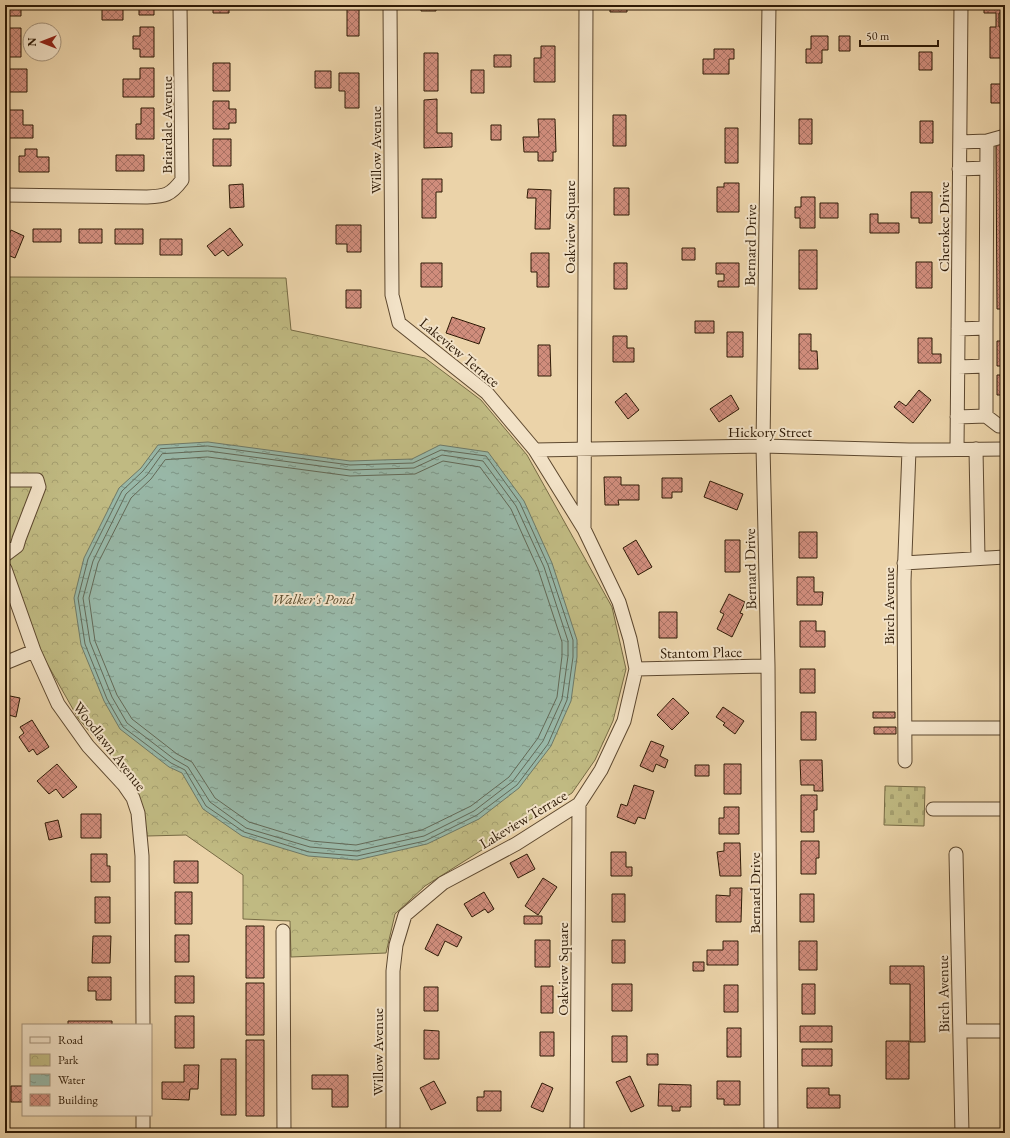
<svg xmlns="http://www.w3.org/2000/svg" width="1010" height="1138" font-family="'EB Garamond',serif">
<defs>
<pattern id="cemetery-stones" width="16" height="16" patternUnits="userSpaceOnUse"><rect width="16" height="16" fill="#c0ba82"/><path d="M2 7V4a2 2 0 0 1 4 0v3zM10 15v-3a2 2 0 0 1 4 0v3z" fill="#a59f6f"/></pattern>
<pattern id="park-crowns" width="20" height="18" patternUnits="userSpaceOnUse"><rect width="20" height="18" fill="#c0ba82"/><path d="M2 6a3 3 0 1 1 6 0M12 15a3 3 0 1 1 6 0" fill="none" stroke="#a59f6f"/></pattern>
<pattern id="water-ripples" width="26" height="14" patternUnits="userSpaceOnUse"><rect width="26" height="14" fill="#98b8a8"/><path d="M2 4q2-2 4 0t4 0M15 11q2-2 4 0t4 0" fill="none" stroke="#7c9587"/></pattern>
<pattern id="building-cross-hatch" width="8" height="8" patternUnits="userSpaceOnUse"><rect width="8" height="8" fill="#d08d7c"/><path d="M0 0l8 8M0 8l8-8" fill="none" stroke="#a97264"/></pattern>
</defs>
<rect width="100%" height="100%" fill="#ebd3a9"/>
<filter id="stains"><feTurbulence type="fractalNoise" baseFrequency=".005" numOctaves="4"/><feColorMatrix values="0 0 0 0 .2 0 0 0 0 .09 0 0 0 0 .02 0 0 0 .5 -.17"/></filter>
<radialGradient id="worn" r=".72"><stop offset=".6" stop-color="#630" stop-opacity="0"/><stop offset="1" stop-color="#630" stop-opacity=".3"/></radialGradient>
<path fill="url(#cemetery-stones)" stroke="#776a44" d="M885,786L925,787L924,826L884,825Z"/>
<path fill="url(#park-crowns)" stroke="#776a44" d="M5,277L286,278L291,330L425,358L481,400L527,455L612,607L626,669L613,721L595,760L572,793L425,886L395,914L386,953L291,957L290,921L243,919V875L186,835L147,836L143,808L134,784L78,718L36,644L5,554Z"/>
<path fill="url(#water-ripples)" stroke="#6e7967" d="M208,442L350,461L412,459L440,445L488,452L524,501L552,563L577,640V657L571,701L551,746L519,788L479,819L427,844L357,860L308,856L242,836L203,809L182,773L169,767L120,729L104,701L81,645L74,598L84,558L119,488L141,468L158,445Z"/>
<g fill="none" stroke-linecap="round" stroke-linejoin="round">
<path stroke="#636957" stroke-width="1" d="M208,446L350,465L413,463L441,450L486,456L520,503L548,565L573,640V657L567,700L548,744L517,785L477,815L425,841L357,856L309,852L244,832L206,806L185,770L171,763L123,727L107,699L85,644L78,598L88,559L122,491L143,471L160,449Z
M208,451L350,470L414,468L442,455L483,461L516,506L544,567L568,641V656L562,699L543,741L513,781L474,811L424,836L356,851L310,847L246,828L210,802L188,767L174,759L127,723L112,697L90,642L83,598L93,561L126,494L147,475L162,454Z
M208,457L350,476L415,474L443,461L480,467L511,509L538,569L562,642V656L557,697L538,738L509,777L471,806L422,830L356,845L311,841L249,822L215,798L192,762L177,754L132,719L117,695L95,641L89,598L98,563L131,498L151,479L165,460Z"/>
</g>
<path fill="url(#building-cross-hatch)" stroke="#2e1a06" d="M7,5H21V16H7Z
M102,5H123V20H102Z
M139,5H154V15H139Z
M213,5H229V13H213Z
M421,5H436V11H421Z
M610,5H627V12H610Z
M800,5H814V9H800Z
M984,5H1005V13H999V27H1005V58H990V27H996V13H984Z
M347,9H359V36H347Z
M140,27H154V57H140V49H133V36H140Z
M6,28H21V57H6Z
M811,36H828V50H822V63H806V49H811Z
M839,36H850V51H839Z
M541,46H555V82H534V58H541Z
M714,49H734V59H729V74H703V59H714Z
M919,52H932V70H919Z
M424,53H438V91H424Z
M494,55H511V67H494Z
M213,63H230V91H213Z
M140,68H154V97H123V79H140Z
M7,69H27V92H7Z
M471,70H484V93H471Z
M315,71H331V88H315Z
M339,73H359V108H345V91H339Z
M991,84H1003V103H991Z
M437,99V133H452V147L424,148V100Z
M213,101H229V109H236V123H229V129H213Z
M141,108H154V139H136V124H141Z
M8,110H23V125H33V138H8Z
M613,115H626V146H613Z
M538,119H555L556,152H553V161H538V152H524L523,137H539Z
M799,119H812V144H799Z
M920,121H933V143H920Z
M491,125H501V140H491Z
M725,128H738V163H725Z
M213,139H231V166H213Z
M996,144H1005V309H997Z
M25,149H37V157H49V172H19V156H25Z
M116,155H144V171H116Z
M422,179H442V192H436V218H422Z
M724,183H739V212H717V187H724Z
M243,184L244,207L230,208L229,185Z
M614,188H629V215H614Z
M528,189L551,190L550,229H535L536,198H527Z
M911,192H932V223H919V218H911Z
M801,197H815V228H800V218H795V207H801Z
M820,203H838V218H820Z
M870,214H878V223H899V233H870Z
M336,225H361V252H347V244H336Z
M230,228L243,245L228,256L223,250L215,256L207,246Z
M33,229H61V242H33Z
M79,229H102V243H79Z
M115,229H143V244H115Z
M11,230L24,236L15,258L5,254V245Z
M160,239H182V255H160Z
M682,248H695V260H682Z
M799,250H817V289H799Z
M531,253H549V287H537V272H531Z
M916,262H932V288H916Z
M421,263H442V287H421Z
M614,263H627V289H614Z
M716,263H739V287H718V281H724V274H716Z
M346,290H361V308H346Z
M452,317L485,328L479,344L446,333Z
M695,321H714V333H695Z
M727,332H743V357H727Z
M799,334H811V351H817L818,369H799Z
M613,336H627V348H634V362H613Z
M918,338H932V354H941V363H918Z
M997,341H1005V366H997Z
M538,345H550L551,376H538Z
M997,375H1005V395H997Z
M919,390L931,400L913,423L894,407L899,401L906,406Z
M626,393L639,410L628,419L615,402Z
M731,395L739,409L719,422L710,409Z
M604,477H621V485H639V500H618L619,505H605Z
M662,478H682V492H672V498H662Z
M710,481L743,494L737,510L704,497Z
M799,532H817V558H799Z
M636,540L652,567L638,575L623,548Z
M725,540H740V572H725Z
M797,577H814V592H823L822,605H797Z
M729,594L745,602L740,613L743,614L732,637L717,629L724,614L720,612Z
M659,612H677V638H659Z
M800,621H816V631H825V647H800Z
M800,669H815V693H800Z
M5,695L20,698L16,717L5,714Z
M673,698L689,713L672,730L657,715Z
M723,707L744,721L735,734L723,725L725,723L716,717Z
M801,712H816V740H801Z
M873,712H895V718H873Z
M32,720L49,747L37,755L33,749L29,752L19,737L24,733L20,727Z
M874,727H896V734H874Z
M651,741L664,746L660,756L668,760L665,768L656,764L653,772L640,766Z
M800,760H822L823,791H814V785H801Z
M57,764L77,787L63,798L56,789L49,794L37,781Z
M724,764H741V794H724Z
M695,765H709V776H695Z
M634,785L654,791L645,819L638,817L635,824L617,817L621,804L627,806Z
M801,795H817V810H814V832H801Z
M724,807H739V834H719V818H724Z
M81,814H101V838H81Z
M58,820L62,837L49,840L45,823Z
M801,841H819V858H816V874H801Z
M724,843H740L741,876H720L717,852L724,851Z
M611,852H626V867H632V876H611Z
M91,854H107V866H110V882H91Z
M527,854L535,869L518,878L510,863Z
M174,861H198V883H174Z
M543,878L557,887L538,915L525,906Z
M730,888H742L741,922H716V895L730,896Z
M175,892H192V924H175Z
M484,892L494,909L488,913L485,909L472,917L464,904Z
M612,894H625V922H612Z
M800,894H814V922H800Z
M95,897H110V923H95Z
M524,916H542V924H524Z
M437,924L462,937L457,947L445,941L438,956L425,949Z
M246,926H264V978H246Z
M175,935H189V962H175Z
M93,936H111L110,963H92Z
M535,940H550V967H535Z
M612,940H625V963H612Z
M723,941H738V965H707V950H723Z
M799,941H817V970H799Z
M693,962H704V971H693Z
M5,966H9V987H5Z
M890,966H924L925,1042H910V984H890Z
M175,976H194V1003H175Z
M88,977H111V1000H96V991H88Z
M246,983H264V1035H246Z
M612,984H632V1011H612Z
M802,984H815V1014H802Z
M724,985H738V1012H724Z
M541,986H553V1013H541Z
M424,987H438V1011H424Z
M175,1016H194V1048H175Z
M68,1021H112V1025H68Z
M800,1026H832V1042H800Z
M727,1028H741V1057H727Z
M424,1030L439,1031V1059H424Z
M540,1032H554V1056H540Z
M612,1036H627V1062H612Z
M246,1040H264V1116H246Z
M886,1041H909V1079H886Z
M802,1049H832V1066H802Z
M647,1054H658V1065H647Z
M221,1059H236V1115H221Z
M184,1065H199L198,1089H190L189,1100L162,1099V1082H184Z
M5,1070H6V1105H5Z
M312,1075H348V1107H332V1089H312Z
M630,1076L644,1106L631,1112L616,1082Z
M434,1081L446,1103L431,1110L420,1088Z
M717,1081H740V1105H724V1099H717Z
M542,1083L553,1088L543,1112L531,1107Z
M659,1084L691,1085V1107H680V1111H672V1106H658Z
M11,1086H23V1102H11Z
M807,1088H829V1095H840V1108H807Z
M484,1091H501V1111H477V1097H484Z"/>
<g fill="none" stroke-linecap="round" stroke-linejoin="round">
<defs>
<path id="minor" d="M390,5L392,295L399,323L487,393L535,450L584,529L619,602L630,639L636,669L624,721L601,770L579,804L516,844L443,883L405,915L396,945L393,971V1133
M769,5L763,446L768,666L771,1133
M987,141L1005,136
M960,142L987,141L986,328
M959,169L987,168
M5,195L146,197C165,196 170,196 182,180L180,5
M958,329L986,328V416
M958,367L986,366
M957,417L986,416L999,426H1005
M957,449L961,5
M976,449L978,558
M535,450L763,446L909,450L1005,449
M5,480H37L39,487L19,539L17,546L5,555
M584,529L586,5
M904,563L1005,557
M5,569L34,651L58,704L88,746L124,785L133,798L138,813L142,856L143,1025
M5,663L34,651
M636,669L768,666
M905,728H1005
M905,761L904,581L909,450
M933,809H1005
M956,854L962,1133
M283,931L284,1133
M960,1031H1005
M143,1115V1133
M577,1133L579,804"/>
</defs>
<use href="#minor" stroke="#5d482f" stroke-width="15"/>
<use href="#minor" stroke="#f2e2c7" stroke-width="13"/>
</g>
<g text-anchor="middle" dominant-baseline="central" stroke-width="4" stroke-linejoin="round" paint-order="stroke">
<g font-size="15" fill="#2e1a06" stroke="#f2e2c7">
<text transform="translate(166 125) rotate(-90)">Briardale Avenue</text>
<text transform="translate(375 150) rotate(-90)">Willow Avenue</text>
<text transform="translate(569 227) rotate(-90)">Oakview Square</text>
<text transform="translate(943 227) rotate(-90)">Cherokee Drive</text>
<text transform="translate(750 245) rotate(-89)">Bernard Drive</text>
<text transform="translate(460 352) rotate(40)">Lakeview Terrace</text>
<text x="770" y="431">Hickory Street</text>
<text transform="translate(750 569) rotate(-91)">Bernard Drive</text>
<text transform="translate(888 606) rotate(-90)">Birch Avenue</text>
<text transform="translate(701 652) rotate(-1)">Stantom Place</text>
<text transform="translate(110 746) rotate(52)">Woodlawn Avenue</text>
<text transform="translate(523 819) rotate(-31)">Lakeview Terrace</text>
<text transform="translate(754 893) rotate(-90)">Bernard Drive</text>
<text transform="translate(562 969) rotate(-90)">Oakview Square</text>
<text transform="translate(943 994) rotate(-91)">Birch Avenue</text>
<text transform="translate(377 1052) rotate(-90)">Willow Avenue</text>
</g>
<g font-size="15" font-style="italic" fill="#5a4a2b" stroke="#f2e2c7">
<text x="313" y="598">Walker's Pond</text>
</g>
</g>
<rect width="1010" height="1138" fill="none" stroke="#ebd3a9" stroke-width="20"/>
<rect x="6" y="6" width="998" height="1126" fill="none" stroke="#2e1a06" stroke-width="2"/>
<rect x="10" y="10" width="990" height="1118" fill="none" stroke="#2e1a06"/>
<rect x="22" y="1024" width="130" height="92" fill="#f2e2c7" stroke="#a4927a"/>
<rect x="30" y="1037" width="20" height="6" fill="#f2e2c7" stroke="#a4927a"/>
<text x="58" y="1044" font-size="12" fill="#2e1a06">Road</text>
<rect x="30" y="1054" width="20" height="12" fill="url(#park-crowns)" stroke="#a4927a"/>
<text x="58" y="1064" font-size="12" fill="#2e1a06">Park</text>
<rect x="30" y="1074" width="20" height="12" fill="url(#water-ripples)" stroke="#a4927a"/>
<text x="58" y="1084" font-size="12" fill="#2e1a06">Water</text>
<rect x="30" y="1094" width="20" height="12" fill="url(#building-cross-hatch)" stroke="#a4927a"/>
<text x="58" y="1104" font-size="12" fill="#2e1a06">Building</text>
<g transform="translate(42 42) rotate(270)"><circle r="19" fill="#f2e2c7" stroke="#a4927a"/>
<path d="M0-3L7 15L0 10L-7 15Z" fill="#8f2418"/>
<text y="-6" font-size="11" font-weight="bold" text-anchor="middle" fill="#2e1a06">N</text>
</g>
<path d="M860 40v6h78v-6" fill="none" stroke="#2e1a06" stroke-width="2"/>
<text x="866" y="40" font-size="12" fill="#2e1a06" stroke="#f2e2c7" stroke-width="3" paint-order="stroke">50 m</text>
<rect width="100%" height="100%" filter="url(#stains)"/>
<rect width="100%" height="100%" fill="url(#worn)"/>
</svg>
